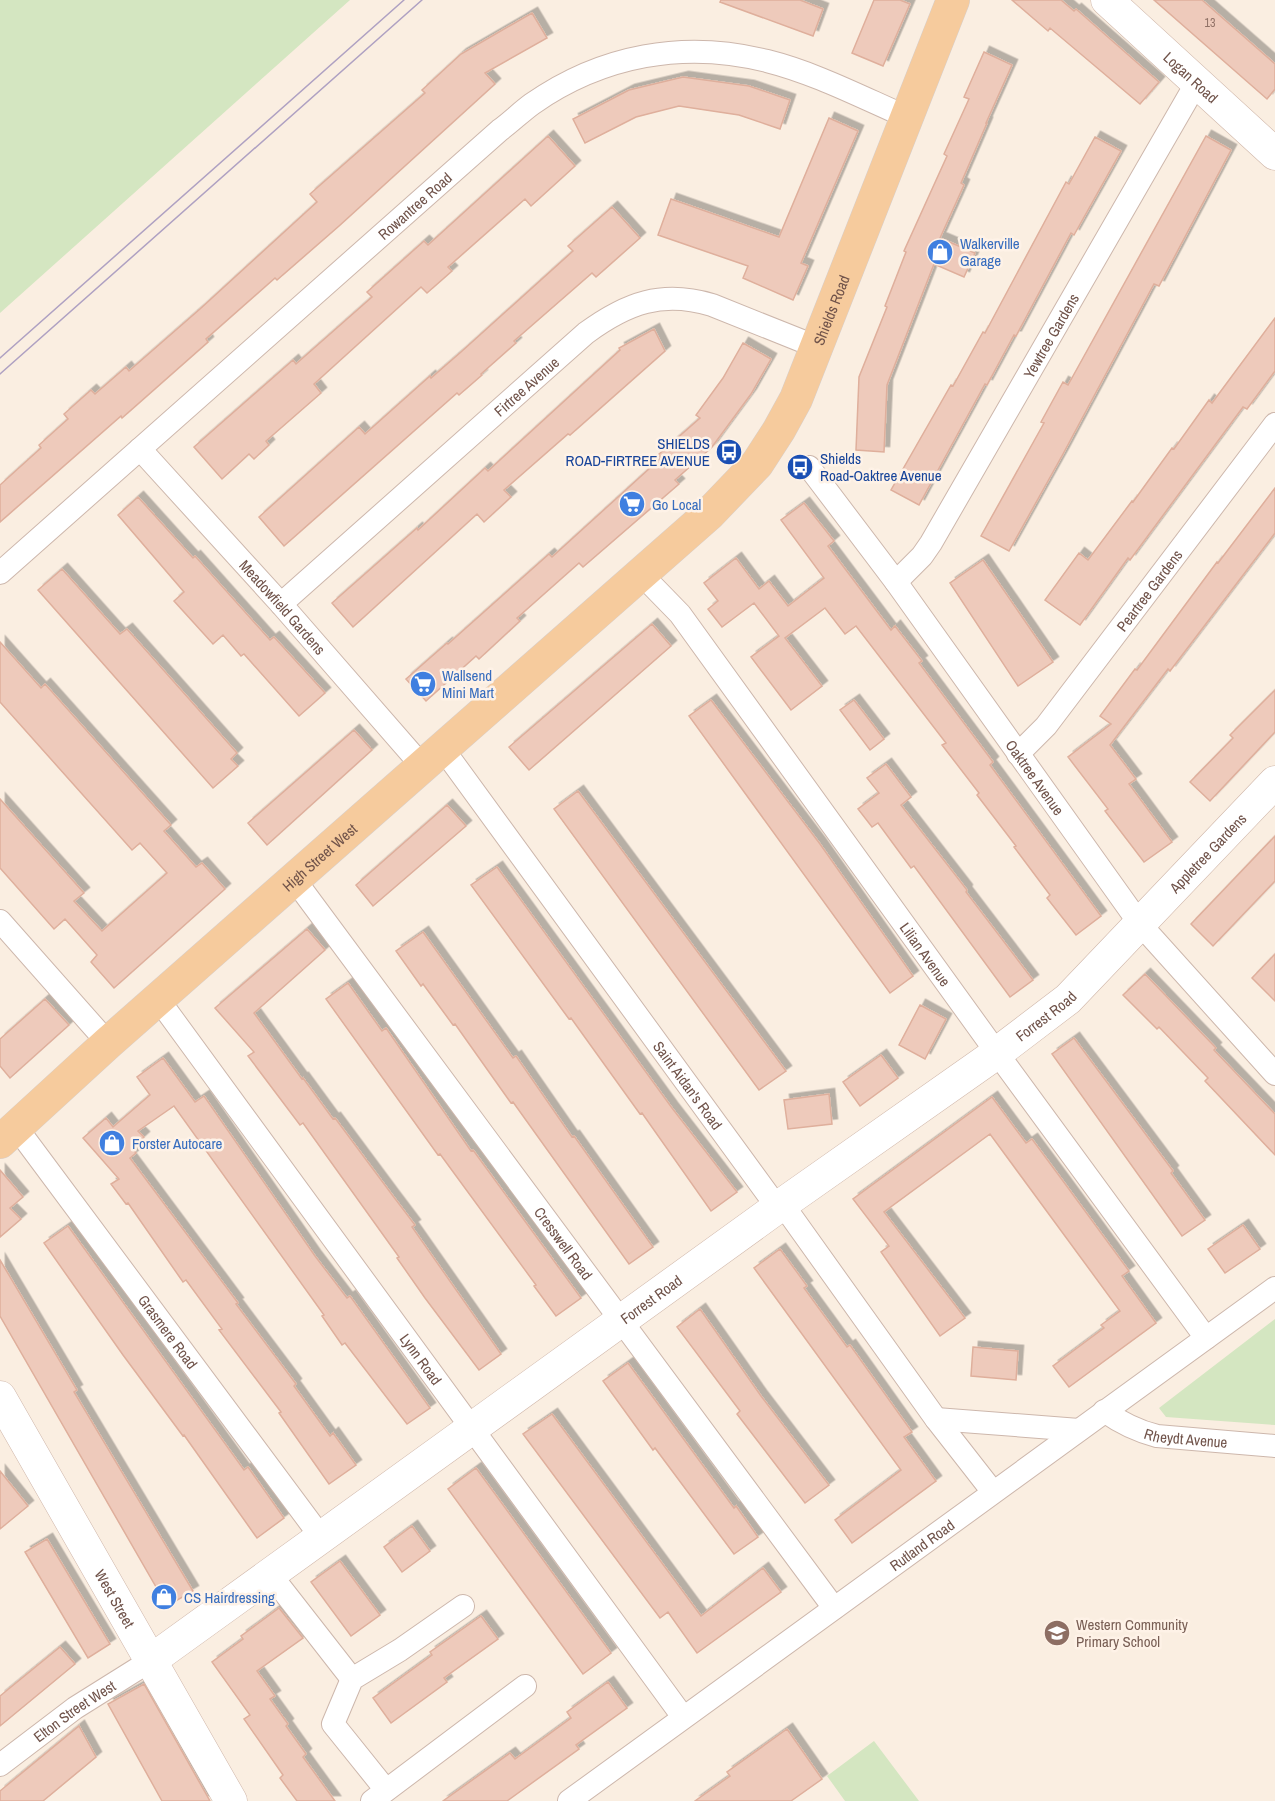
<svg xmlns="http://www.w3.org/2000/svg" width="1275" height="1801" font-family="'Archivo Narrow',sans-serif">
<defs>
<filter id="shadow"><feDropShadow dx="5.5" dy="-5.5" stdDeviation="0" flood-color="#0004"/></filter>
</defs>
<rect width="100%" height="100%" fill="#faeee1"/>
<path fill="#d4e6c1" d="M0,0H350L0,313Z
M1275,1319V1425L1166,1417L1159,1408Z
M874,1741L919,1801H845L827,1776Z"/>
<path fill="#eecabb" stroke="#dfaf9c" stroke-width="1.5" filter="url(#shadow)" d="M721,0H800L823,9L813,36L720,2Z
M874,0H900L910,4L883,66L852,53Z
M1012,0H1061L1074,11L1076,9L1159,82L1140,104L1050,28L1048,31Z
M1154,0H1202L1275,64V89L1267,99Z
M532,13L547,38L485,73L495,84L339,226L277,280L275,278L206,339L208,342L122,418L121,416L0,522V485L41,448L39,445L68,419L64,414L91,390L95,394L126,367L129,371L200,309L317,202L310,194L425,93L422,90L461,54Z
M984,52L1012,65L986,123H987L961,183L964,185L940,238L975,253L964,277L934,264L887,385L884,452L856,450L859,377L887,307L885,306L906,252L904,251L947,156L944,154L969,99L964,97Z
M683,77L749,86L790,100L780,129L739,115L679,106L636,117L585,143L573,119L629,90Z
M829,118L858,131L801,263L808,266L793,300L743,278L748,266L658,235L671,199L779,237Z
M548,136L575,166L531,206L525,199L448,267L452,271L427,293L421,287L314,384L321,393L266,441L269,445L254,459L249,454L222,479L194,447L293,360L296,364L372,297L367,292L424,241L428,245Z
M1206,136L1231,150L1159,286L1154,284L1063,454L1009,551L981,536L1044,423L1041,422L1063,382L1068,385Z
M1095,137L1121,151L1074,235L1071,233L1016,336L1014,335L987,385L985,384L919,505L891,490L951,385L953,386L983,332L985,333L1066,182L1069,184Z
M612,207L640,238L596,277L592,273L514,341L516,343L481,374L482,375L459,395L457,393L284,546L259,517L359,427L365,434L430,376L431,378L461,352L573,251L568,246Z
M1275,318V371L1247,409L1243,407L1130,560L1128,558L1080,625L1045,600L1079,553L1088,560L1132,501L1133,502L1172,448L1174,449L1209,400L1212,403Z
M654,329L665,351L570,435L568,434L504,490L511,497L484,522L477,514L353,627L332,603L417,528L418,530L485,468L488,471L620,350L619,348Z
M743,343L771,359L751,394L712,447L675,480L679,484L583,567L579,563L517,618L520,621L479,659L476,656L426,701L406,679L447,643L448,644L549,554L552,557L661,458L658,455L700,418L696,415L723,378Z
M1275,488V533L1170,671L1168,669L1110,745L1136,779L1129,784L1172,842L1144,862L1105,811L1108,809L1068,757L1111,724L1100,716L1135,669L1137,670L1217,562L1218,563Z
M138,497L193,558L195,556L270,640L274,637L325,693L299,716L244,654L241,656L223,635L213,644L174,601L184,592L118,515Z
M804,503L834,541L828,546L891,630L895,626L922,661L919,663L993,762L990,765L1101,916L1076,935L1047,898L1050,895L1014,847L1016,846L977,795L979,793L942,745L946,743L856,626L845,634L825,608L785,638L822,686L791,710L751,657L779,636L754,603L722,627L708,609L718,601L704,583L736,558L759,589L769,581L788,606L824,578L781,520Z
M983,560L1053,662L1018,686L950,583Z
M62,569L120,634L127,629L237,753L231,759L238,766L213,788L38,590Z
M652,624L671,646L529,770L509,747Z
M0,642L41,688L45,684L171,825L164,831L196,867L202,863L225,889L114,988L91,962L97,955L65,919L54,929L0,868V799L84,893L74,901L102,931L167,873L140,843L132,850L0,702Z
M1275,690V732L1210,801L1190,782L1233,738L1230,735Z
M711,700L820,844L913,976L890,993L689,716Z
M854,700L884,739L870,750L840,710Z
M354,730L372,750L267,845L248,823Z
M886,764L911,797L901,805L967,890L966,892L1033,980L1010,997L914,866L911,868L878,823L872,827L858,809L879,793L867,778Z
M578,791L786,1071L759,1090L554,809Z
M447,805L466,826L373,906L356,885Z
M1275,836V881L1213,946L1191,924Z
M497,867L672,1108L737,1192L711,1211L642,1113L640,1114L571,1018L569,1019L471,885Z
M307,929L325,950L254,1013L302,1079L303,1078L333,1119L335,1118L393,1196L415,1225L412,1227L501,1354L479,1370L425,1298L397,1258L399,1257L303,1123L300,1125L248,1056L254,1052L215,1008Z
M423,932L513,1058L516,1056L572,1137L574,1136L653,1247L629,1264L513,1102L511,1103L455,1024L453,1025L423,984L421,986L396,951Z
M1275,954V1001L1252,978Z
M1145,974L1216,1048L1214,1050L1275,1114V1155L1205,1081L1208,1078L1159,1027L1157,1029L1123,995Z
M348,983L382,1031L386,1028L471,1151L473,1150L581,1298L556,1316L534,1286L536,1285L440,1154L438,1155L326,999Z
M45,999L69,1025L10,1078L0,1066V1039Z
M920,1005L946,1019L925,1059L899,1045Z
M1074,1038L1173,1171L1171,1173L1205,1220L1182,1236L1052,1054Z
M881,1055L898,1078L860,1106L843,1082Z
M163,1058L195,1102L204,1096L315,1256L347,1298L350,1296L430,1408L407,1424L345,1343L342,1345L322,1316L324,1315L174,1106L138,1131L144,1137L132,1148L136,1153L130,1158L238,1303L236,1304L296,1384L294,1386L330,1436L333,1433L356,1465L329,1484L279,1413L281,1412L219,1330L222,1329L186,1280L183,1282L128,1203L126,1204L111,1184L119,1179L83,1138L106,1118L113,1127L150,1095L137,1077Z
M829,1094L832,1124L788,1129L784,1100Z
M992,1097L1026,1143L1032,1139L1063,1181L1129,1271L1122,1276L1156,1323L1069,1387L1053,1366L1104,1328L1101,1325L1120,1311L990,1134L884,1212L965,1318L940,1336L881,1252L889,1246L853,1199Z
M0,1170L23,1197L10,1208L21,1219L0,1237Z
M1243,1225L1260,1249L1225,1273L1208,1249Z
M68,1226L244,1470L248,1467L284,1518L257,1538L184,1435L183,1436L123,1355L44,1243Z
M780,1249L807,1286L804,1288L847,1347L850,1345L912,1432L904,1437L936,1481L852,1543L835,1520L901,1470L754,1268Z
M0,1260L77,1390L74,1392L193,1591L167,1606L0,1316Z
M700,1309L761,1396L829,1485L805,1503L737,1414L740,1411L677,1327Z
M973,1347L1018,1351L1016,1380L971,1376Z
M628,1363L734,1508L736,1506L758,1537L734,1554L655,1448L653,1450L603,1381Z
M552,1414L701,1616L763,1568L781,1592L697,1653L668,1612L660,1618L523,1434Z
M476,1468L611,1653L583,1674L448,1489Z
M0,1471L28,1506L0,1529Z
M412,1526L430,1551L402,1572L384,1547Z
M47,1539L110,1644L88,1658L25,1552Z
M340,1561L380,1615L351,1636L311,1582Z
M279,1608L303,1638L257,1671L275,1696L270,1699L288,1724L286,1726L306,1754L303,1757L335,1801H297L280,1778L283,1775L244,1719L250,1715L212,1662L243,1639L241,1636Z
M481,1616L498,1639L444,1678L447,1682L391,1723L373,1698L432,1655L430,1652Z
M60,1647L75,1664L0,1726V1696Z
M608,1682L627,1708L576,1745L579,1749L507,1801H443L510,1753L515,1759L571,1718L567,1712Z
M144,1684L210,1801H162L108,1704Z
M79,1726L96,1757L43,1801H0V1791Z
M787,1729L822,1779L791,1801H695L730,1776L727,1772Z"/>
<g fill="none" stroke-linecap="round" stroke-linejoin="round">
<defs>
<g id="street">
<path id="s1" d="M140,449L281,604L423,767"/>
<path id="s2" d="M809,467L896,582L1140,924L1275,1074"/>
<path id="s3" d="M0,573L500,130C511,122 521,112 532,104C602,55 684,40 767,61C815,73 861,97 907,117"/>
<path id="s4" d="M642,575L680,614L997,1053L1206,1338"/>
<path id="s5" d="M896,582L922,556L931,543L1197,82"/>
<path id="s6" d="M281,604L586,333C627,303 662,290 712,305L817,347"/>
<path id="s7" d="M443,749L769,1196L791,1216L936,1419L993,1492"/>
<path id="s8" d="M1018,754L1046,726L1275,424"/>
<path id="s9" d="M294,879L834,1608"/>
<path d="M0,921L108,1043"/>
<path id="s10" d="M158,999L683,1717"/>
<path id="s11" d="M16,1127L321,1537"/>
<path id="s12" d="M1104,1411C1121,1423 1137,1431 1157,1436L1275,1446"/>
<path d="M936,1419L1079,1430"/>
<path d="M270,1574L352,1679"/>
<path id="s13" d="M0,1765L75,1708L150,1661"/>
<path d="M386,1790L333,1724L352,1679L400,1650L463,1606"/>
<path d="M372,1801L525,1686"/>
<path id="s14" d="M569,1801L1275,1288"/>
</g>
<g id="secondary">
<path id="s15" d="M1107,0L1275,154"/>
<path id="s16" d="M0,1397L231,1801"/>
<path id="s17" d="M150,1661L781,1205L997,1053L1068,999L1275,782"/>
</g>
<g id="primary">
<path id="s18" d="M0,1142L108,1043L709,514L757,464L779,430L796,399L953,0"/>
</g>
</defs>
<use href="#street" stroke="#cdb7ac" stroke-width="24"/>
<use href="#secondary" stroke="#cfb6a9" stroke-width="33"/>
<use href="#primary" stroke="#d7cfcc" stroke-width="34"/>
<use href="#street" stroke="#fff" stroke-width="22"/>
<use href="#secondary" stroke="#fff" stroke-width="32"/>
<use href="#primary" stroke="#f6cb9d" stroke-width="33"/>
<path stroke="#afa1c2" stroke-width="1.5" d="M0,358L404,0
M0,374L422,0"/>
</g>
<defs>
<symbol id="shop-disc" viewBox="-11 -11 22 22"><circle r="9.5" fill="#3f7fe0" stroke="#fef2e7"/><path d="M-5-2.5h2.3a2.7 3.5 0 0 1 5.4 0H5L5.5 6h-11ZM-1.5-2.5h3a1.5 2.3 0 0 0-3 0Z" fill="#fff"/></symbol>
<symbol id="bus-disc" viewBox="-11 -11 22 22"><circle r="9.5" fill="#1a4fb4" stroke="#fef2e7"/><path d="M-5-6H5V4H4V6H2V4H-2V6H-4V4H-5ZM-3.5-4V0h7V-4ZM-3.5 1.2v1.5H-2V1.2ZM2 1.2v1.5H3.5V1.2Z" fill="#fff"/></symbol>
<symbol id="supermarket-disc" viewBox="-11 -11 22 22"><circle r="9.5" fill="#3f7fe0" stroke="#fef2e7"/><path d="M-6-5.5h2.5l.6 2H6L4.5 2H-2.5L-4.4-4H-6ZM-1.5 3.2a1.3 1.3 0 1 0 .1 0ZM3 3.2a1.3 1.3 0 1 0 .1 0Z" fill="#fff"/></symbol>
<symbol id="school-disc" viewBox="-11 -11 22 22"><circle r="9.5" fill="#8d6e63" stroke="#fef2e7"/><path d="M0-5L7-2L0 1L-7-2ZM-4 1L0 2.5L4 1V4Q0 6-4 4Z" fill="#fff"/></symbol>
</defs>
<g fill-rule="evenodd">
<use href="#shop-disc" x="925" y="237" width="30" height="30"/>
<use href="#bus-disc" x="714" y="437" width="30" height="30"/>
<use href="#bus-disc" x="785" y="452" width="30" height="30"/>
<use href="#supermarket-disc" x="617" y="489" width="30" height="30"/>
<use href="#supermarket-disc" x="408" y="669" width="30" height="30"/>
<use href="#shop-disc" x="97" y="1128" width="30" height="30"/>
<use href="#shop-disc" x="149" y="1582" width="30" height="30"/>
<use href="#school-disc" x="1042" y="1618" width="30" height="30"/>
</g>
<g text-anchor="middle" dominant-baseline="central" stroke-width="5" stroke-linejoin="round" paint-order="stroke">
<g font-size="12" fill="#907166">
<text x="1210" y="23">13</text>
</g>
<g font-size="15" fill="#70534a" stroke="#fef2e7">
<text stroke="none"><textPath href="#s15" startOffset="114">Logan Road</textPath></text>
<text stroke="none"><textPath href="#s3" startOffset="554">Rowantree Road</textPath></text>
<text stroke="none"><textPath href="#s18" startOffset="1188">Shields Road</textPath></text>
<text stroke="none"><textPath href="#s5" startOffset="292">Yewtree Gardens</textPath></text>
<text stroke="none"><textPath href="#s6" startOffset="328">Firtree Avenue</textPath></text>
<text stroke="none"><textPath href="#s8" startOffset="210">Peartree Gardens</textPath></text>
<text stroke="none"><textPath href="#s1" startOffset="213">Meadowfield Gardens</textPath></text>
<text stroke="none"><textPath href="#s2" startOffset="384">Oaktree Avenue</textPath></text>
<text stroke="none"><textPath href="#s17" startOffset="1334">Appletree Gardens</textPath></text>
<text stroke="none"><textPath href="#s18" startOffset="428">High Street West</textPath></text>
<text stroke="none"><textPath href="#s4" startOffset="474">Lilian Avenue</textPath></text>
<text stroke="none"><textPath href="#s17" startOffset="1104">Forrest Road</textPath></text>
<text stroke="none"><textPath href="#s7" startOffset="416">Saint Aidan's Road</textPath></text>
<text stroke="none"><textPath href="#s9" startOffset="453">Cresswell Road</textPath></text>
<text stroke="none"><textPath href="#s17" startOffset="618">Forrest Road</textPath></text>
<text stroke="none"><textPath href="#s11" startOffset="255">Grasmere Road</textPath></text>
<text stroke="none"><textPath href="#s10" startOffset="446">Lynn Road</textPath></text>
<text stroke="none"><textPath href="#s12" startOffset="88">Rheydt Avenue</textPath></text>
<text stroke="none"><textPath href="#s14" startOffset="436">Rutland Road</textPath></text>
<text stroke="none"><textPath href="#s16" startOffset="232">West Street</textPath></text>
<text stroke="none"><textPath href="#s13" startOffset="92">Elton Street West</textPath></text>
</g>
<g font-size="15" fill="#366cbe" stroke="#fef2e7" text-anchor="start">
<text x="960" y="243">Walkerville<tspan x="960" dy="17">Garage</tspan></text>
<text x="652" y="504">Go Local</text>
<text x="442" y="675">Wallsend<tspan x="442" dy="17">Mini Mart</tspan></text>
<text x="132" y="1143">Forster Autocare</text>
<text x="184" y="1597">CS Hairdressing</text>
</g>
<g font-size="15" fill="#164399" stroke="#fef2e7" text-anchor="end">
<text x="710" y="443">SHIELDS<tspan x="710" dy="17">ROAD-FIRTREE AVENUE</tspan></text>
<text x="820" y="458" text-anchor="start">Shields<tspan x="820" dy="17">Road-Oaktree Avenue</tspan></text>
</g>
<g font-size="15" fill="#785e54" stroke="#fef2e7" text-anchor="start">
<text x="1076" y="1624">Western Community<tspan x="1076" dy="17">Primary School</tspan></text>
</g>
</g>
</svg>
